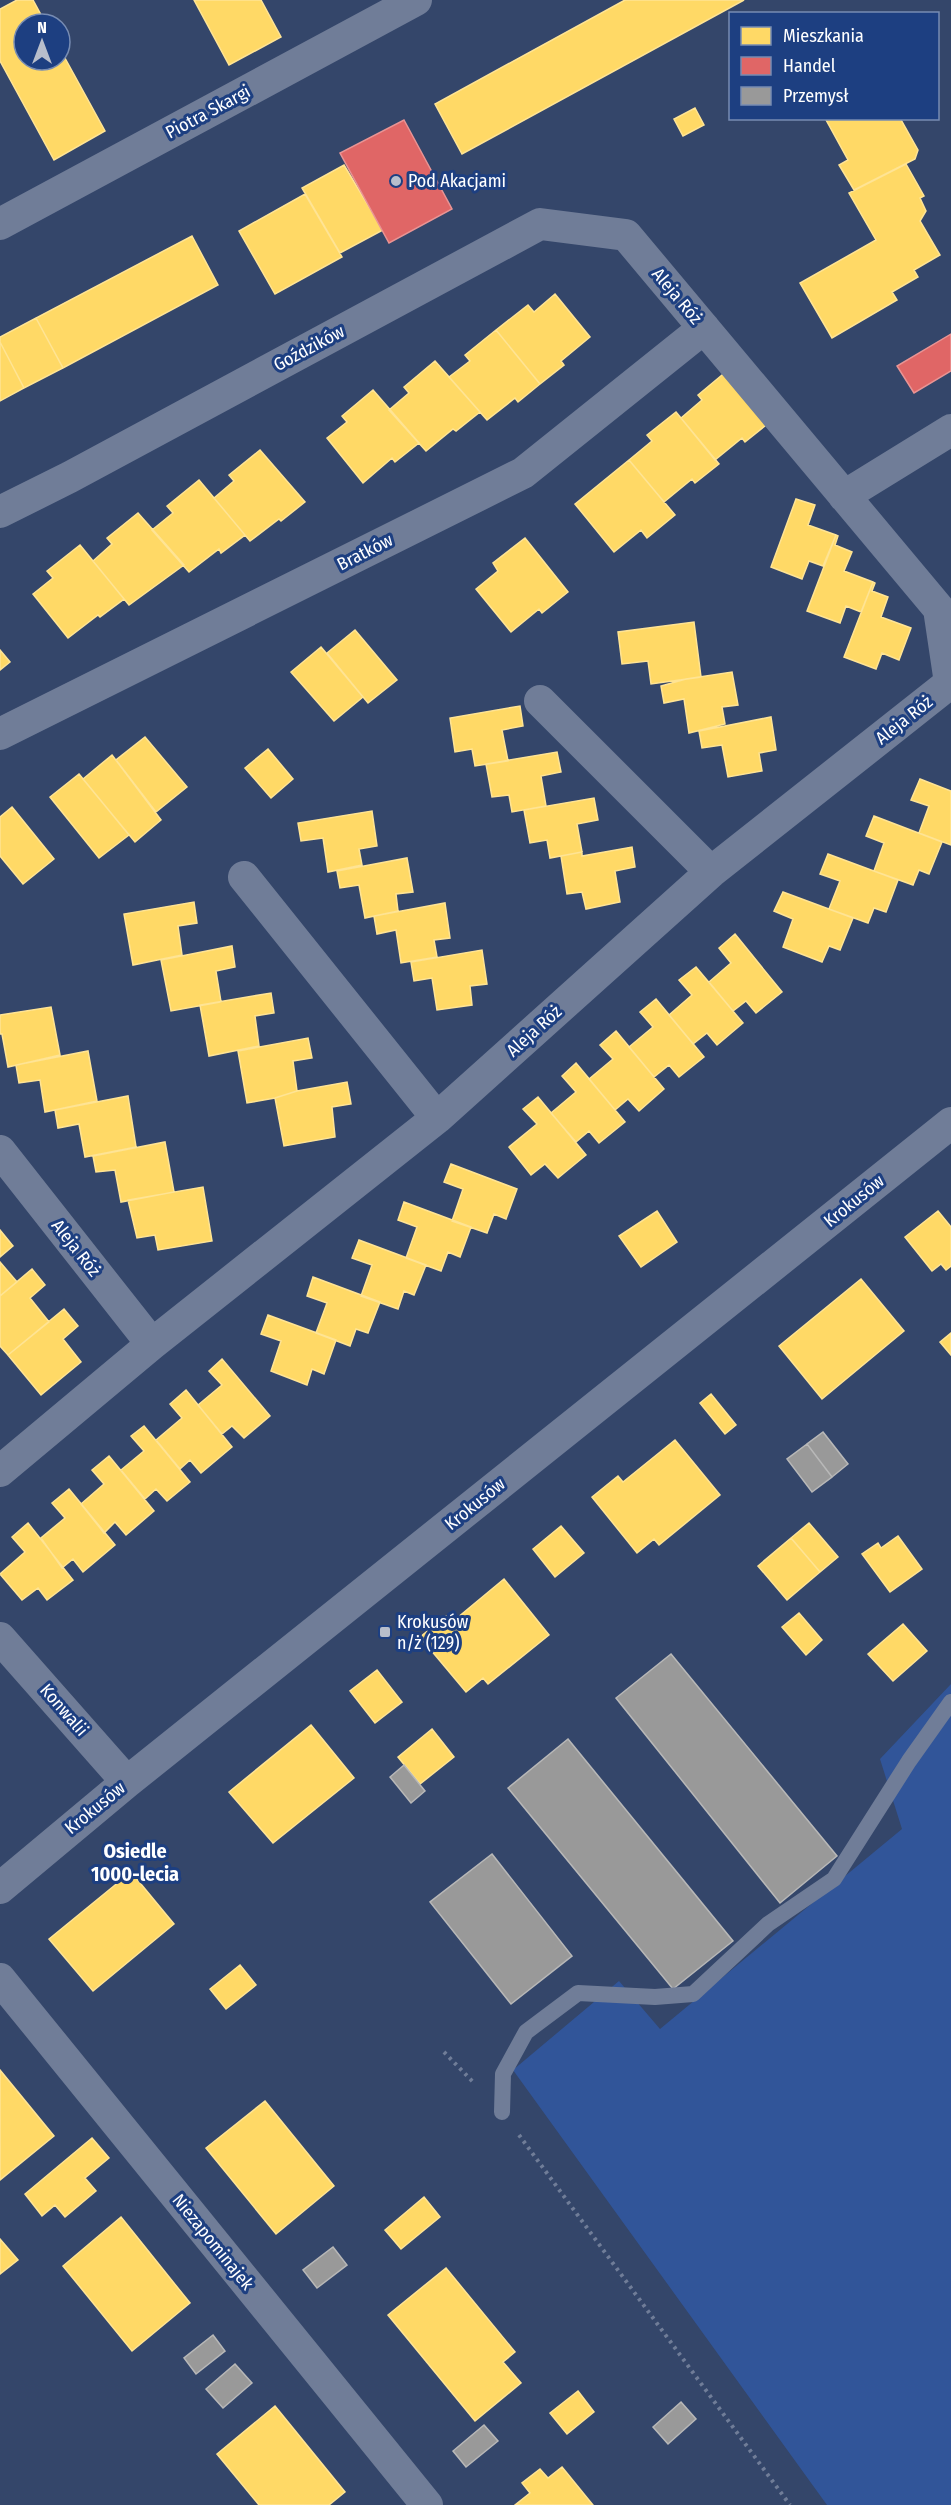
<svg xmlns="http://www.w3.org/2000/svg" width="951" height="2505" font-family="'Fira Sans Condensed',sans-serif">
<rect width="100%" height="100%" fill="#34466a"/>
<path fill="#315599" d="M951,1684V2505H827L513,2070L619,1981L660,2029L902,1829L880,1759Z"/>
<path fill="#ffd966" stroke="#ffe494" stroke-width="1.5" d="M17,0H33L46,24H24V60H60V49L105,131L54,160L0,61V9Z
M194,0H261L281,37L229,65Z
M625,0H744L462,154L435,104Z
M695,108L704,125L683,136L674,119Z
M825,118H900L918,150L915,159L854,190L839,165L848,160Z
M906,164L924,196L920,198L926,211L920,221L940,255L914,270L918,277L892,292L897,300L832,338L800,283L876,240L849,193Z
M344,165L383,230L340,253L302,188Z
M305,194L342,257L275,294L239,231Z
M192,236L218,285L63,368L36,318Z
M555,294L590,337L561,361L564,365L540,384L496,330L528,305L534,312Z
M36,318L63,368L24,388L0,342V337Z
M496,330L540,384L518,402L515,398L487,420L449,377L470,361L465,355Z
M0,342L24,388L0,401Z
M435,361L480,412L456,431L453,429L426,451L389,410L409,393L404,387Z
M728,370L770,422L745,442L742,438L715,460L681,418L702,400L698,395Z
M373,390L419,443L395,462L392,458L363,483L327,438L347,422L342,416Z
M676,412L719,464L695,483L692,479L664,502L629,460L652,441L647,435Z
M260,450L305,502L281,521L279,519L250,541L214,498L234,481L229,475Z
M629,460L675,515L647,538L641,530L614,552L575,504Z
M199,480L245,535L221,553L219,549L189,572L152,530L173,513L167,506Z
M796,499L815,505L808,525L836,535L823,566L809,561L802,579L771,567Z
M138,513L184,565L129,605L93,561L112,544L107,538Z
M836,535L838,536L835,545L852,552L844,571L873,582L861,612L846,606L840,623L807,611Z
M525,538L568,592L542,613L539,609L511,632L476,589L498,571L493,563Z
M80,545L124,599L100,617L98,615L68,638L33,594L53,578L47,571Z
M873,582L875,583L872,591L888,597L881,617L911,628L899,660L882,653L876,669L844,657Z
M694,622L701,677L651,684L648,661L622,664L618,632Z
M355,630L397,680L368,703L327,653Z
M321,647L363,697L334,721L291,672Z
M0,650L10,662L0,670Z
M732,672L738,705L722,707L725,724L689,733L684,699L664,703L661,686L686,679Z
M520,706L523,726L502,730L508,761L475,766L472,749L455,752L450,718Z
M771,717L776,750L759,753L762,771L728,777L722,745L702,748L699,731Z
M145,737L187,787L156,812L116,760Z
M268,749L293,779L271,798L245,768Z
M557,752L561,772L541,776L546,806L512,812L509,795L492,797L486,764Z
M112,755L161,820L135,842L83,779Z
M79,774L129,835L99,858L50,797Z
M920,779L951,791V845L919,833L929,806L911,800Z
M594,798L598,820L577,824L582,852L550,858L547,840L530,843L524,810Z
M12,807L54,859L23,884L0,856V817Z
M372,811L377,846L359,849L362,865L328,872L323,838L301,841L298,823Z
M874,816L942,842L929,874L919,870L913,885L874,871L884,843L866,836Z
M632,847L635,867L615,871L620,902L586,909L582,892L567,894L561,856L582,852V856Z
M828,854L898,880L886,912L874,908L868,923L829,909L840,881L820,874Z
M407,858L413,892L396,894L398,911L365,918L359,885L340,888L337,871Z
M783,892L853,918L840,950L829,946L822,962L783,947L793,919L774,911Z
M194,902L197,923L178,926L182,955L133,965L124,914Z
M445,903L450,938L434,940L437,957L401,963L396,930L377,934L374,916Z
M735,934L782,992L756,1013L746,1001L733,1011L709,982L731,963L719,948Z
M232,946L235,967L216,971L221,1002L171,1011L161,960Z
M482,950L487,984L470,986L472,1005L437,1010L432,978L414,981L411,962Z
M696,967L743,1023L717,1045L707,1033L693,1044L669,1015L692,995L679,980Z
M271,993L274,1013L255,1016L259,1046L209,1056L200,1005Z
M656,999L704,1057L679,1077L669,1065L654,1077L629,1047L653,1027L640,1012Z
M51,1007L60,1055L8,1067L2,1034H0V1015Z
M616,1031L664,1089L639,1111L628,1099L615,1110L589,1079L613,1059L600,1045Z
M308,1038L312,1058L293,1061L297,1091L275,1098L247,1103L238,1051Z
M88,1051L97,1101L45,1112L40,1080L19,1083L16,1065Z
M576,1063L625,1122L599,1143L589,1131L576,1142L551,1113L576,1092L562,1076Z
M347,1082L351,1104L332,1107L335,1137L284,1146L275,1098L297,1091Z
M128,1096L136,1147L85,1157L79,1124L58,1128L55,1110Z
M538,1097L586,1155L558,1178L545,1164L531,1175L509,1147L537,1124L523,1109Z
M165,1142L174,1192L121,1202L115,1170L96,1172L93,1156Z
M451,1164L517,1189L506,1219L494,1214L487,1233L452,1221L463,1189L444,1182Z
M203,1187L212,1241L158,1250L155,1235L137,1238L128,1200Z
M404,1202L471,1227L460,1257L448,1252L441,1271L406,1258L417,1227L398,1220Z
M657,1211L677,1242L641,1267L619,1236Z
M938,1211L951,1227V1266L946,1270L941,1264L932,1271L905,1237Z
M0,1230L13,1246L0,1257Z
M359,1240L426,1265L414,1295L404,1291L398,1309L361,1296L372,1265L352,1258Z
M0,1262L17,1282L0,1296Z
M32,1269L45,1285L30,1298L49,1322L8,1355L0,1346V1296Z
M313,1277L380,1302L368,1333L356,1329L350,1346L316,1333L327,1303L307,1296Z
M861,1279L904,1331L822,1399L779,1346Z
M64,1309L78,1326L63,1339L81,1362L41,1395L8,1355Z
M268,1315L336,1340L324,1374L312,1369L307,1385L271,1371L281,1341L261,1334Z
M951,1333V1355L940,1342Z
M222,1359L270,1416L244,1438L232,1426L222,1434L198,1405L222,1385L209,1371Z
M186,1390L232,1447L201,1473L190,1460L180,1469L156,1440L182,1418L170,1404Z
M711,1394L736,1425L725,1434L700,1403Z
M144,1426L190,1482L167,1501L156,1489L145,1499L121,1470L144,1451L131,1436Z
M675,1440L720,1495L659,1545L654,1539L637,1553L592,1497L618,1476L623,1482Z
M109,1456L154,1511L126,1535L115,1522L104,1533L81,1504L104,1484L92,1470Z
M69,1489L115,1545L83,1572L73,1559L62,1568L41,1538L65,1518L52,1503Z
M28,1523L73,1580L47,1600L38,1588L22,1600L0,1574L25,1552L12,1537Z
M809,1523L838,1557L820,1572L791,1538Z
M561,1526L584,1553L555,1577L533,1549Z
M898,1536L922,1569L890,1592L862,1554L878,1543L881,1548Z
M791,1538L820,1572L787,1600L758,1566Z
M504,1579L549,1635L488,1684L483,1678L466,1692L420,1637L446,1616L451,1623Z
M799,1613L822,1640L806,1655L782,1627Z
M903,1624L927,1651L893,1681L868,1654Z
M377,1670L402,1702L375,1723L350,1691Z
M311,1725L354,1778L273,1843L229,1792Z
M432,1729L454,1757L420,1784L398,1757Z
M131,1872L174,1924L93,1991L49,1939Z
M240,1965L256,1985L226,2009L210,1989Z
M0,2070L54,2136L0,2180Z
M265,2101L334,2186L276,2234L206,2148Z
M92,2138L109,2158L85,2178L96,2191L65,2217L55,2205L42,2216L25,2194Z
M424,2197L440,2217L401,2249L385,2230Z
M121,2217L190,2303L132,2351L63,2266Z
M0,2239L18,2260L0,2274Z
M446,2268L515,2352L503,2362L521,2383L475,2421L388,2315Z
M578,2391L594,2412L567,2434L550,2413Z
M275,2406L345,2492L329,2505H259L217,2454Z
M562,2467L593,2505H515L530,2493L522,2483L540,2469L548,2478Z"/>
<path fill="#e06666" stroke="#e99494" stroke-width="1.5" d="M404,120L452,209L389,243L340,153Z
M951,334V371L914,393L897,366Z"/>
<path fill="#999" stroke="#b8b8b8" stroke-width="1.5" d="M823,1432L848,1464L832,1477L807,1444Z
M807,1444L832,1477L812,1492L787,1459Z
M671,1654L837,1856L780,1903L616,1698Z
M568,1739L733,1941L673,1989L508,1788Z
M404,1765L425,1791L411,1803L390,1777Z
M492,1854L572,1956L511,2004L430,1902Z
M333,2247L347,2265L317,2288L303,2270Z
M213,2335L225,2351L196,2374L184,2358Z
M235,2364L252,2383L223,2408L206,2389Z
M681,2402L696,2419L668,2444L653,2427Z
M484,2425L498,2441L466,2467L453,2451Z"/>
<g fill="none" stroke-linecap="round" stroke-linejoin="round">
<path stroke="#707d98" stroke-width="4" stroke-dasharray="3 4.5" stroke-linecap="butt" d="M444,2052L473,2082
M519,2135L790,2505"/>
<path stroke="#707d98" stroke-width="16" d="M502,2112L503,2074L526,2032L578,1993L655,1997L693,1994L768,1924L834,1879L909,1761L951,1702"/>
<path stroke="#707d98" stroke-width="32" d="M0,224L416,0
M844,496L951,430
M0,512L70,477L540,224L626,235L939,609L950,683L711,872L437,1118L152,1344L0,1471
M540,701L711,872
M0,734L523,473L704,328
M244,877L437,1118
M0,1151L152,1344
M0,1638L127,1782
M0,1888L127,1782L951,1123
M0,1979L427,2505"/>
</g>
<g fill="#b8becb" stroke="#1d3f81" stroke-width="2">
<circle cx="396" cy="181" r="6"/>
<rect x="379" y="1626" width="12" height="12" rx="3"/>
</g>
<g text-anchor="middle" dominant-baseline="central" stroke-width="6" stroke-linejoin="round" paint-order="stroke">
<g font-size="18" fill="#fff" stroke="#1d3f81">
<text transform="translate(208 112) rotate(-28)">Piotra Skargi</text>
<text transform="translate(677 296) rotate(50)">Aleja Róż</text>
<text transform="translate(309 348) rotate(-28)">Goździków</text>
<text transform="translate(365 552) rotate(-27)">Bratków</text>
<text transform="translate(904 720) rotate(-38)">Aleja Róż</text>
<text transform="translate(534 1031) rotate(-42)">Aleja Róż</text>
<text transform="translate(854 1201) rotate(-39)">Krokusów</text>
<text transform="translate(76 1248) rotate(52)">Aleja Róż</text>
<text transform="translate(475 1504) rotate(-39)">Krokusów</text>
<text transform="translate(64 1710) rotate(49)">Konwalii</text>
<text transform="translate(95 1808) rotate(-39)">Krokusów</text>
<text transform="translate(213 2242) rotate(51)">Niezapominajek</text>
</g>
<g font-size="18" fill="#fff" stroke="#1d3f81" text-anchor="start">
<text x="408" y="181">Pod Akacjami</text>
<text x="397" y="1622">Krokusów<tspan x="397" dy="21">n/ż (129)</tspan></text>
</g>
<g font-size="20" font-weight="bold" fill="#fff" stroke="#1d3f81">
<text x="135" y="1851">Osiedle<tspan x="135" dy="23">1000-lecia</tspan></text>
</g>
</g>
<rect x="729" y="12" width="210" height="108" fill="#1d3f81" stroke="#778cb3" stroke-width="1.5"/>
<rect x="741" y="27" width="30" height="18" fill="#ffd966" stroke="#778cb3" stroke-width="1.5"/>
<text x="783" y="42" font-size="18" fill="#ffffff">Mieszkania</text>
<rect x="741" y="57" width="30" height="18" fill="#e06666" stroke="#778cb3" stroke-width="1.5"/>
<text x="783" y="72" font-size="18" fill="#ffffff">Handel</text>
<rect x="741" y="87" width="30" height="18" fill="#999999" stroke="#778cb3" stroke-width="1.5"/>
<text x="783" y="102" font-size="18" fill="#ffffff">Przemysł</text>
<g transform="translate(42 42)"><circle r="28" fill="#1d3f81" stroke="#778cb3" stroke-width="1.5"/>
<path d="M0-4.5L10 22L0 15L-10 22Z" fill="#b8becb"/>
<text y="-9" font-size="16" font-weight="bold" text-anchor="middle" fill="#ffffff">N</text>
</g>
</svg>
